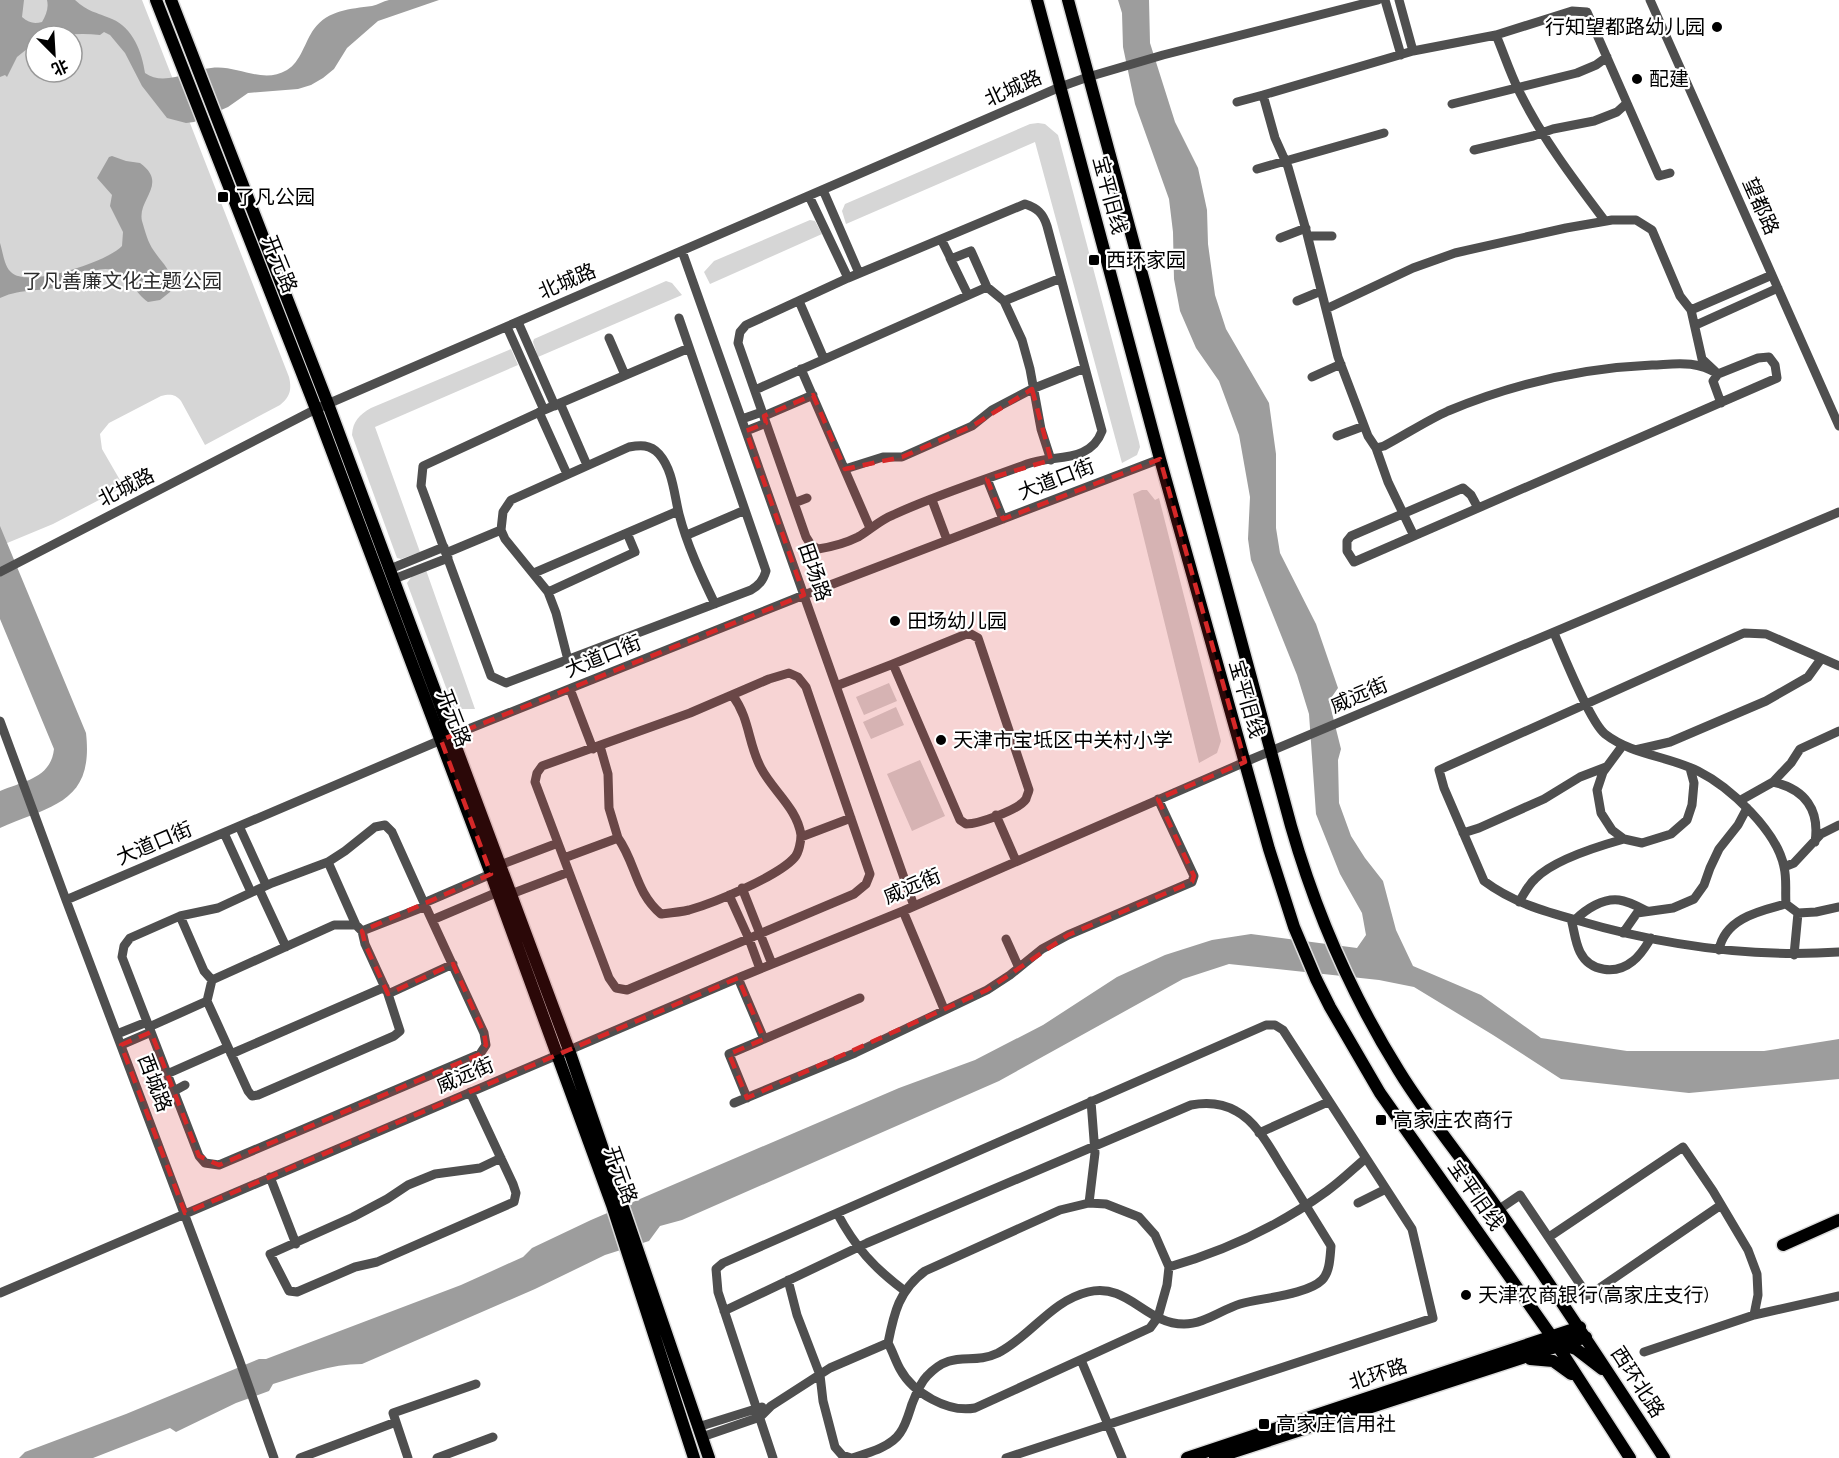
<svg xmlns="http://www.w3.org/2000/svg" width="1839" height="1458" font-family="Raleway,'Noto Sans SC',sans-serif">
<rect width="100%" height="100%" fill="#fff"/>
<path fill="#d6d6d6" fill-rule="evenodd" d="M0,0H142L289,377C292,390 290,397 280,405L205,445L181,401C175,394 170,394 161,396L109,423L100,434L102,449L124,487L53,524L0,546ZM36,36H72V72H36Z
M1038,123L1045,124L1058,135L1139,442L1140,447L1137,455L1122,463L1035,142L846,224L842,211L845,204L1030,124Z
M810,220L815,221L822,234L710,284L704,272L714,261Z
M666,281L672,283L682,295L538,357L533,342L534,339Z
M511,349L518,365L375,427L420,552L401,559L397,558L352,435C353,421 359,415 371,408Z
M1142,490H1147L1155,500L1159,498L1221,741L1217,753L1199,763L1133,494Z
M426,570L475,709H454L407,583L412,576Z
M889,683L897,701L864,715L856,697Z
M896,707L904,725L871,739L863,722Z
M920,760L945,816L912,831L887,774Z"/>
<path fill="#9d9d9d" d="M0,0H24L22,17C29,23 34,24 42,22C46,15 49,8 47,0H75C88,12 96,12 112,19C133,28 142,52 145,73C164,87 191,70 211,68C237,64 262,85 287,70C301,62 305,41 314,29C328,10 350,9 372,6C378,5 383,1 389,0C405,0 423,0 439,0L378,21L347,48L334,69L323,78L311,85L298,89L248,93L228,107L194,122L186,123L167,118L142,86L125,53L110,35L104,32L100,35C79,32 57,36 36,36V45L27,49L17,57L7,77L5,75L0,77Z
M1118,0H1149L1150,43L1175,122L1198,168L1207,210L1208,244L1215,295L1226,329L1269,403L1276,454V528L1280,553L1316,624L1338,688L1329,701L1341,749L1338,760L1339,803L1351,836L1365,858L1383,881L1396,930L1413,966L1481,995L1541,1038L1627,1051H1764L1839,1039V1079L1689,1093L1561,1079L1493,1035L1414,987L1379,980L1229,964L1183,979L999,1081L682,1220L660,1226L649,1241L605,1255L535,1289L362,1364C330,1364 303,1375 273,1384L269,1391L236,1403L176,1432L170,1428L93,1458H19L25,1452L126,1414L259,1359H266L461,1285L523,1257L532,1248L591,1220L899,1088L975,1060L1043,1025L1117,977L1165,955L1212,940L1251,934L1357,948L1366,935L1362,913L1340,874L1316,814L1309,714L1297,675L1251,560L1248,539L1250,497L1239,435L1219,381L1196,348L1180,311L1174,279L1173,232L1169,199L1135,104L1123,47L1122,13Z
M112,156L126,161L140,163C169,184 137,199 142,221C145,231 148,243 154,251C164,266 176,273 170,292L160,300L148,302C135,293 129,276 113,270C95,265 80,279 64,285C42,293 24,287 0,298V243C3,252 4,267 12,273C29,288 109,261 122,246L123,232L110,206L112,195L97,178L109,157Z
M0,526L86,733C94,803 52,805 0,828V791C24,781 51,778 54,749L0,619Z"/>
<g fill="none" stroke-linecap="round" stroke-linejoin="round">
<defs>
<path id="major" d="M156,0L316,409L491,874L612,1205L694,1458
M171,0L328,404L569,1050L709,1458
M1037,0L1160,459L1269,849L1294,927L1316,979L1330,1007L1380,1093L1552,1337L1630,1458
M1068,0L1291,826C1316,913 1351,994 1399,1071C1429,1120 1467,1164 1500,1212C1556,1292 1610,1375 1664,1458
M1783,1245L1839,1220
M1561,1344L1576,1349L1602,1369
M1530,1359L1553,1361L1571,1374
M1187,1458L1580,1327
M1215,1458L1586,1337"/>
</defs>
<use href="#major" stroke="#dbdbdb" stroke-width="15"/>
<path stroke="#4f4f4f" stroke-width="9" d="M1385,0L1401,55
M1399,0L1413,51
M1650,0L1839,426
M1496,35C1504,54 1510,73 1519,91C1542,138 1574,180 1605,221
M1237,102L1263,95
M1452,104L1577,73L1596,65L1607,57
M1474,150L1533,136L1553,129L1594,121L1617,112L1627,103
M1257,169L1384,133
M823,190L859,273
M809,196L848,278L746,325L740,332L738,343L806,537L811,545L818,549C831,547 846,543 858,537C870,530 880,520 893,515C936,495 982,481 1027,464C1053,454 1090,464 1102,431L1047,226C1043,213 1037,208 1025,204L848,278
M1308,236H1332
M1280,238L1306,228
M941,239L951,259L971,251L987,287L1004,301L1022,340L1030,369L1041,429L1051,460
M682,251L914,906
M950,258L968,295
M799,301L824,359
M1004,301L1061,278
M1297,301L1321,291
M1326,309L1413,268L1455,253L1566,228L1612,220H1636L1652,230L1680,296L1691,310L1702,359L1718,374L1713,381L1721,403
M1691,310L1772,275
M518,322L555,406
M1696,325L1778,288
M507,327L544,410L423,466L421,486L491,676L506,683L751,590C759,585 763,581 766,571L679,318
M609,338L625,375
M801,369L870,528
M1312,377L1341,364
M755,390L987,287
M560,403L587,465
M544,410L689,348
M539,412L567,474
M764,416L813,395
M742,419L762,412
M746,431L766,423
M1337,436L1364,426
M1376,448L1384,446C1405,435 1426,421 1448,411C1513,384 1582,368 1652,365C1677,364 1695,360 1718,374L1758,358L1769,357L1775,365L1777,378L1354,562L1347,551V541L1351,536L1463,488L1471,495L1478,508
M845,469L883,457H902L972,426L992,410L1032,389L1085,368
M987,479L1003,519
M932,500L947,540
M794,503L807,498
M501,530L505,539L548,592L556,613L568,660
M687,535L745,510
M1414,536L1388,482L1376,448L1368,436L1338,357L1306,230L1288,167L1275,138L1263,95L1413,51L1496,35L1572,11L1587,12L1659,176L1670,173
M446,553L501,530L503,512L511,500L629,447C640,445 650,444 659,454C673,470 674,494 679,514C687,545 701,575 715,604
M390,569L444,547
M0,572L316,409L1060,87L1088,77L1163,55L1378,0
M534,573L678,511
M394,579L448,558
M548,592L635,552L627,533
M1554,633C1563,654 1590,722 1605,734C1632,755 1668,756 1698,771C1730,787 1777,831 1784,867C1787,879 1785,892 1786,904
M1839,666L1766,634L1744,633L1439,770L1444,788L1484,881C1512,902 1543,911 1576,920C1661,945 1750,958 1839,952
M836,686L893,664L960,820L966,824C978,824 1019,810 1026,799C1026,798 1029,791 1029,790L978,638L969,633L893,664
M570,689L593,749
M0,721L66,900L239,1359L274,1458
M1623,745L1603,772L1597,790L1601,813L1612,830L1624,839L1642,843L1671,834L1687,820L1692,805L1694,783L1690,768
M600,746L608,774L609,808L618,838
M1635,750L1670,742L1766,701L1808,677L1821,659
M1773,782C1805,789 1820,810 1815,842
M1741,800L1773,782L1791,763L1800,749L1839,731
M996,815L1016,861
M239,826L266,885
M224,833L251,892
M1463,833L1479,828L1544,799L1580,777L1606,767
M801,837L851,818
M564,858L618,838C636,863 635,892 661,914C670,913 680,912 689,910C714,903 779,876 795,857C799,852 801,841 801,835C797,808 773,791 761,768C748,744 750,719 733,696
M328,862L356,925
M500,865L558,843L535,782L537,773L542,766L690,713L769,679L789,673L798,677L806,687L870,874L866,884L854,894L627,990L616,988L609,978L558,843
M1784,867L1794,863L1821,834L1839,825
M742,888L772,964
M259,889L286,947
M511,894L569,872
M729,895L749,939L760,969
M66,900L441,740L804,595L1160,459
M1519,902C1524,894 1528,885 1535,879C1553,860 1599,846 1624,839
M424,903L484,1033L486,1045L480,1054L219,1165L205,1163L199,1156L122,957L124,946L130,938L180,916L218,908L272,883L328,862L345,851L375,827L385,825L392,832L424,903L491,874
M426,906L362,931L356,925H334L212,980L207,1001L248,1091L252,1096L258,1095L394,1036L400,1031L388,994L453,964
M903,911L944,1009
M180,916L204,971L212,980
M1571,919C1574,929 1575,942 1580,952C1590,972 1616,975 1633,961C1641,955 1646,946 1651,938
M432,920L498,892
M1575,920C1586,909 1603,898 1619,900C1628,901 1639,907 1647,911
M362,931L365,944L387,992
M1623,933L1637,913L1673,908L1694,899L1704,885L1710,868L1719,849L1738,825L1747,808
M1006,939L1019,968
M1719,950C1725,918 1760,911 1786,904L1798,913L1816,912L1839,907
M1794,955L1798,913
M738,978L764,1039
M149,1027L207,1001
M117,1034L147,1022
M121,1045L151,1032
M231,1054L385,987
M167,1074L228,1047
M174,1091L185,1085
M470,1092L513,1184L516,1193L514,1202L377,1262L355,1267L297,1292L289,1291L270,1254L353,1217L387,1199L408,1185L435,1174L480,1168L501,1158
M747,1098L729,1054L860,998
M734,1103L855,1053L987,990L1010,975L1042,949L1068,935L1192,882L1194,876L1158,799
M1259,1133L1328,1102
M270,1177L296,1244
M1089,1203L1095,1153L1091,1101
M1358,1203L1386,1189
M1498,1210L1520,1195L1588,1296L1721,1205
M837,1213C855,1247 874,1268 905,1291
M1549,1237L1683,1147L1713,1191L1748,1250L1757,1274L1758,1295L1754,1315
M1169,1267C1225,1251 1280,1225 1327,1191C1341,1181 1353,1169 1366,1158
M788,1280L797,1315L820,1375L823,1401L835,1447L842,1455L851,1458
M0,1293L738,978L903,911L1245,762L1839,512
M724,1311L867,1243L1191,1105C1207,1102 1222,1103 1236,1111C1259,1123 1273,1154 1287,1175C1302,1199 1316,1222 1331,1246C1330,1257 1330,1272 1322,1280C1307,1295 1260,1298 1240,1304C1221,1310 1204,1324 1184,1324C1145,1324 1128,1282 1088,1292C1051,1301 1031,1336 998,1353C971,1366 953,1348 927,1376C920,1383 916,1394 912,1404C909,1413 906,1425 900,1433C891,1447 868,1453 852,1458
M1644,1352L1754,1315L1839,1296
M1081,1360L1122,1458
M396,1422L393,1413L476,1384
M698,1427L762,1407
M702,1437L760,1417L771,1406L830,1368L888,1343C893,1352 895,1360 900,1369C913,1393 948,1413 975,1408L1150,1328L1158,1317L1167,1285L1169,1267L1155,1235L1139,1217L1106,1204L1089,1203L1060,1210L925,1271C899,1290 894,1313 888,1343
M300,1458L396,1422L408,1458
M437,1458L493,1437
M773,1458L718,1292L716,1269L723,1263L1266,1025H1275L1283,1030L1412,1229L1433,1318L1006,1458"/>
<use href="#major" stroke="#000" stroke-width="12"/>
</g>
<path fill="#d62828" fill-opacity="0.2" stroke="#d62828" stroke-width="4.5" stroke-dasharray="12 8" stroke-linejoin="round" d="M1032,389L1051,460L987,479L1003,519L1160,459L1245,762L1158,799L1194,876L1192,882L1068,935L987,990L747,1098L729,1054L764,1039L738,978L185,1213L121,1045L151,1032L199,1156L219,1165L480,1054L486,1045L484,1033L453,964L388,994L365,944L362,931L491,874L441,740L804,595L746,431L766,423L764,416L813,395L845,469L902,457L972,426Z"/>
<g fill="#000" stroke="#fff" stroke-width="2">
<circle cx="1717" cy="27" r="6"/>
<circle cx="1637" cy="79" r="6"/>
<rect x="217" y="191" width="12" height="12" rx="3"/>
<rect x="1088" y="254" width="12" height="12" rx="3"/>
<circle cx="895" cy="621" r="6"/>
<circle cx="941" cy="740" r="6"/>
<rect x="1375" y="1114" width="12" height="12" rx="3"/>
<circle cx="1466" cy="1295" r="6"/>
<rect x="1258" y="1418" width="12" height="12" rx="3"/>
</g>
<g text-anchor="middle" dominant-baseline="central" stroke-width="4.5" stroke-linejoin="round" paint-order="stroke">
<g font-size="20" fill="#000" stroke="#fff" text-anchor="start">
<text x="1705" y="27" text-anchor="end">行知望都路幼儿园</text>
<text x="1649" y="79">配建</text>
<text x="235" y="197">了凡公园</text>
<text x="1106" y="260">西环家园</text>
<text x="907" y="621">田场幼儿园</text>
<text x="953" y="740">天津市宝坻区中关村小学</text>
<text x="1393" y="1120">高家庄农商行</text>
<text x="1478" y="1295">天津农商银行(高家庄支行)</text>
<text x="1276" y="1424">高家庄信用社</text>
</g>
<g font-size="20" fill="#000" stroke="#fff">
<text transform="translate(1013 88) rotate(-24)">北城路</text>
<text transform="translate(1110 195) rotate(75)">宝平旧线</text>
<text transform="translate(1761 206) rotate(66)">望都路</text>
<text transform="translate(280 264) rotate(68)">开元路</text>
<text transform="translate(567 281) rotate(-23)">北城路</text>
<text transform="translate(1056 479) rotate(-21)">大道口街</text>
<text transform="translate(126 487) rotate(-27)">北城路</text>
<text transform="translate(815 572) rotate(71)">田场路</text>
<text transform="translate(603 656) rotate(-22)">大道口街</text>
<text transform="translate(1359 695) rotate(-23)">威远街</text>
<text transform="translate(1247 699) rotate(74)">宝平旧线</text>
<text transform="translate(454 718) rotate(69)">开元路</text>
<text transform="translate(154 843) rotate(-23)">大道口街</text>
<text transform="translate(912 886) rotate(-23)">威远街</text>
<text transform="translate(465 1075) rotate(-23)">威远街</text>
<text transform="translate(155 1083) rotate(69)">西城路</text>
<text transform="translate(621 1175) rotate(70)">开元路</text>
<text transform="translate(1476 1195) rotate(55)">宝平旧线</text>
<text transform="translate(1378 1374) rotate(-18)">北环路</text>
<text transform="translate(1638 1382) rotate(57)">西环北路</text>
</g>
<g font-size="20" fill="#2d2d2d" stroke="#fff">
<text x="122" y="281">了凡善廉文化主题公园</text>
</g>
</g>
<g transform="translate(54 54) rotate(156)"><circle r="28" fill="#ffffff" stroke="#999999" stroke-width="1.5"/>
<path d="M0-4.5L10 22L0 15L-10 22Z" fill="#000000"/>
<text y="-9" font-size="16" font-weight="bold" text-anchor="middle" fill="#000000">北</text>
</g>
</svg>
